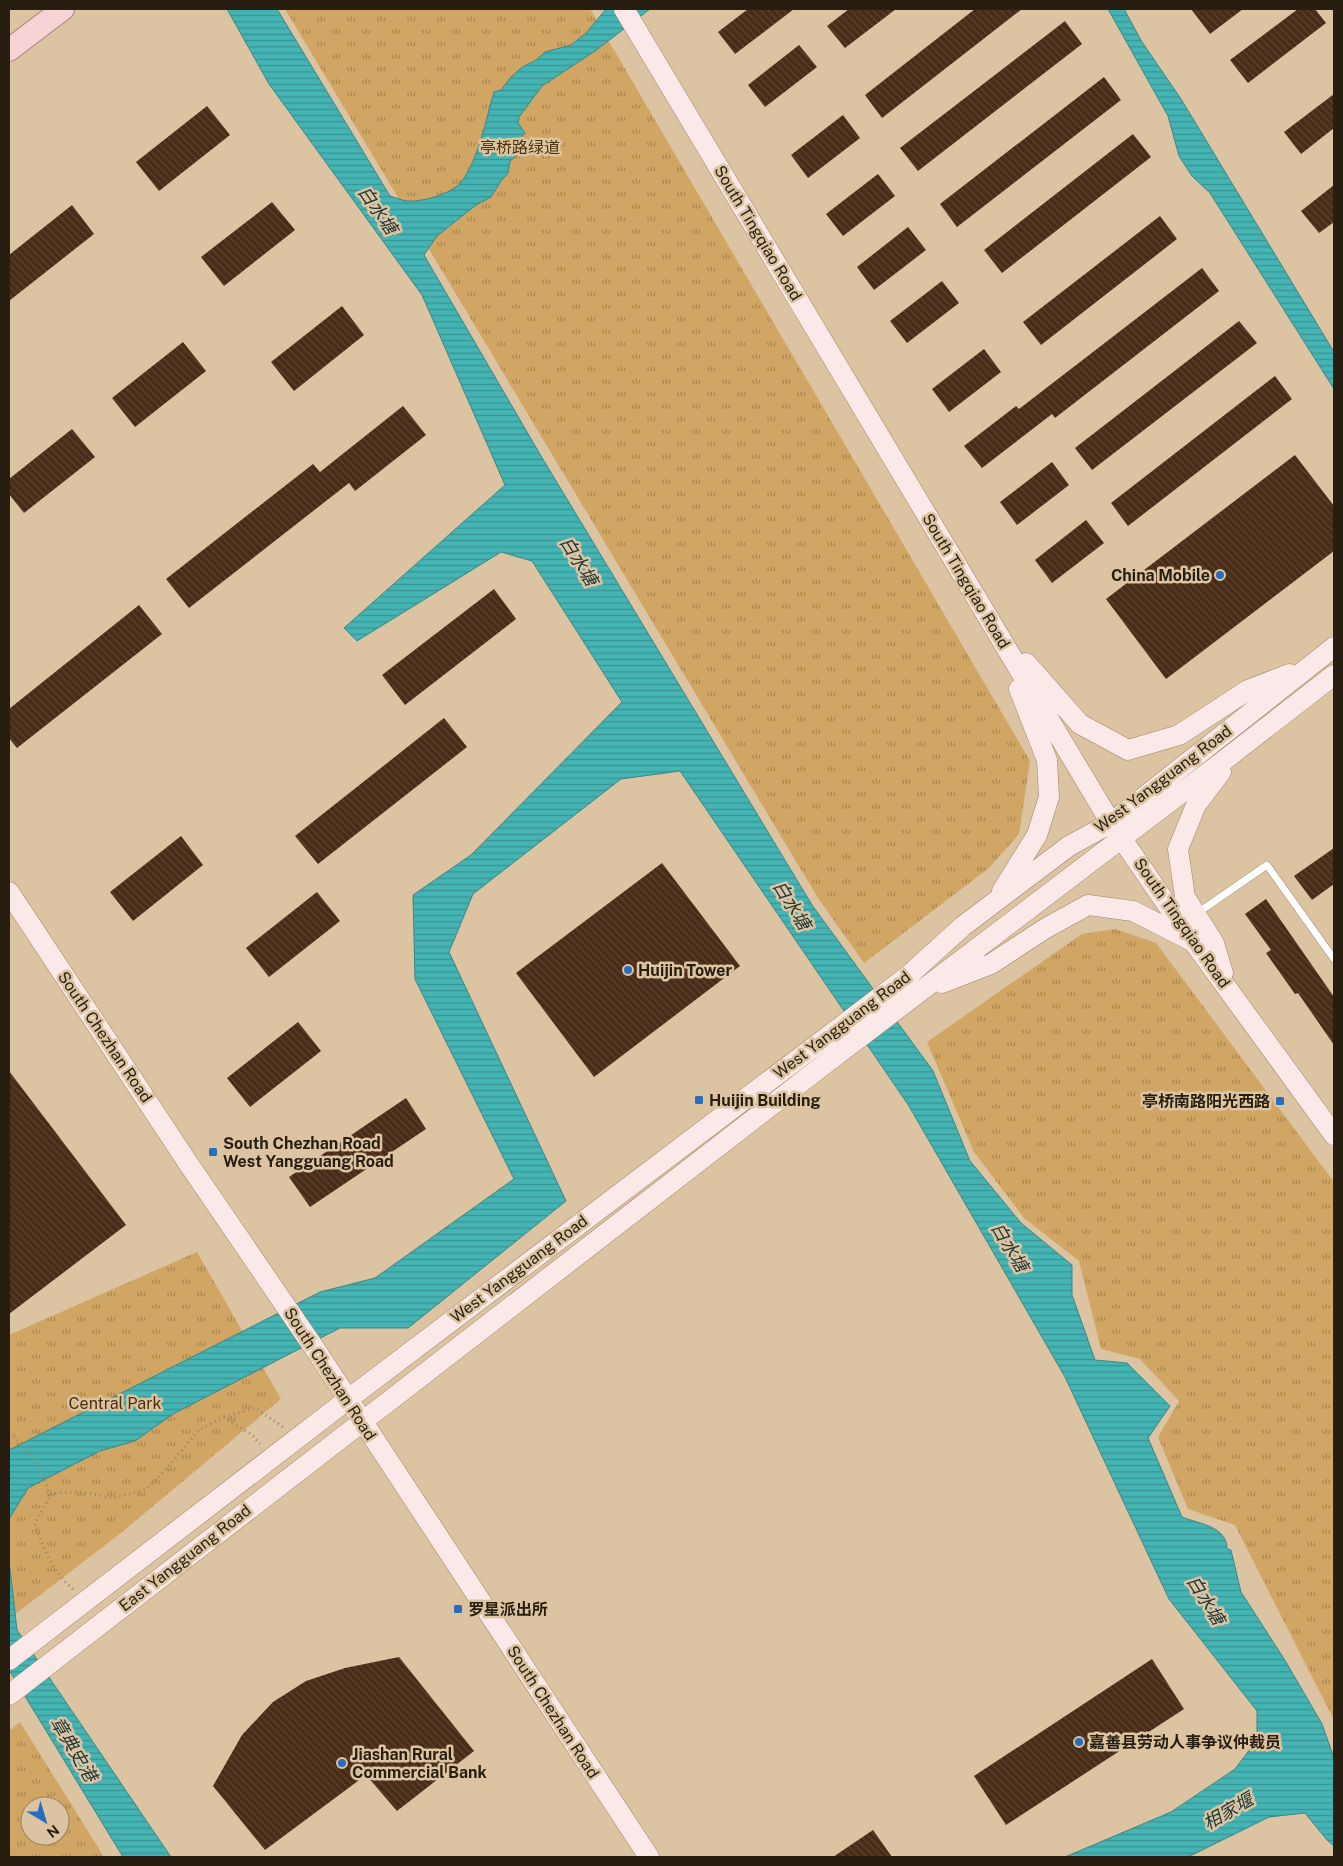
<svg xmlns="http://www.w3.org/2000/svg" width="1343" height="1866" font-family="'Public Sans','Noto Sans SC',sans-serif">
<defs>
<pattern id="park-tufts" width="24" height="20" patternUnits="userSpaceOnUse" patternTransform="scale(1.25)"><rect width="24" height="20" fill="#d1a564"/><path d="M3 7l-1-3M5 7V3M7 7l1-3M15 17l-1-3M17 17v-4M19 17l1-3" fill="none" stroke="#aa8651"/></pattern>
<pattern id="water-rules" width="6" height="5" patternUnits="userSpaceOnUse" patternTransform="scale(1.25)"><rect width="6" height="5" fill="#45b4b4"/><path d="M0 2.5h6" fill="none" stroke="#3a9291"/></pattern>
<pattern id="building-back-hatch" width="6" height="6" patternUnits="userSpaceOnUse" patternTransform="scale(1.25)"><rect width="6" height="6" fill="#492c17"/><path d="M-1 5l2 2M0 0l6 6M5-1l2 2" fill="none" stroke="#5b422f"/></pattern>
</defs>
<rect width="100%" height="100%" fill="#dcc3a1"/>
<path fill="url(#park-tufts)" fill-rule="evenodd" d="M285,9H590L1030,761L1019,834L989,868L864,963L818,898Z
M1115,929L1156,943L1334,1182V1720L1235,1525L1188,1509L1158,1437L1179,1401L1140,1359L1101,1349L1079,1261L1024,1218L974,1152L927,1042L1082,934Z
M197,1252L281,1399L122,1532L9,1619V1335Z
M20,1722L104,1857H9V1731ZM30,1806H60V1836H30Z"/>
<path fill="url(#water-rules)" stroke="#3c8783" d="M227,9H277L390,196C397,198 405,202 412,201C425,201 453,193 461,182C478,161 486,119 494,92L501,90L511,77L521,68L536,60L545,52L571,45L586,33L606,9H650L595,51L542,86L519,117L518,123L525,133L517,142L515,150L517,155L510,161L508,173L501,181L491,197L476,205L437,236L424,255L541,456L812,905L933,1071L970,1161L1021,1223L1072,1265V1295L1095,1360L1127,1363L1170,1406L1148,1438L1182,1517C1199,1524 1227,1526 1227,1549L1231,1550L1241,1592L1286,1662L1322,1724L1334,1758V1846L1327,1840L1305,1813L1269,1817L1188,1857H1065L1171,1812L1235,1769L1257,1740V1711L1169,1599L1065,1377L909,1106L680,771L621,779L473,894L449,952L566,1201L408,1328H340L173,1414L135,1441L100,1451L28,1488L9,1519V1450L320,1292L375,1278L514,1179L415,979L413,895L471,855L622,702L532,561L501,552L357,641L344,628L505,485L422,295L269,84Z
M1108,9H1124L1142,42L1181,99L1334,352V389L1210,193L1192,176L1179,156L1168,116Z
M9,1560L17,1630L171,1857H123L9,1670Z"/>
<path fill="url(#building-back-hatch)" d="M748,9H794L735,54L718,32Z
M849,9H896L845,48L827,26Z
M975,9H1022L882,118L865,95Z
M1191,9H1243L1210,34Z
M1298,9H1315L1326,23L1248,83L1230,60Z
M1065,21L1082,44L918,171L900,148Z
M799,45L817,67L765,107L748,85Z
M1104,77L1121,100L957,227L940,204Z
M1334,94V128L1301,154L1284,132Z
M207,106L230,135L159,191L136,162Z
M843,115L860,138L808,178L791,155Z
M1133,134L1151,157L1002,273L984,250Z
M878,174L895,196L843,236L826,214Z
M1334,185V222L1319,233L1301,211Z
M272,202L295,230L224,286L201,257Z
M72,205L94,234L9,301V255Z
M1160,216L1177,239L1041,345L1023,322Z
M908,227L926,250L874,290L857,267Z
M1202,268L1219,291L1055,418L1052,414L982,468L964,446L1016,406L1019,409Z
M942,281L959,303L907,343L890,321Z
M342,306L364,335L294,391L271,362Z
M1239,321L1257,343L1092,470L1075,448Z
M183,342L206,371L135,427L112,398Z
M984,349L1001,372L949,412L932,389Z
M1275,376L1292,399L1128,526L1111,503Z
M403,406L426,435L355,491L349,483L189,608L166,579L313,464L320,472Z
M72,429L95,457L24,513L9,494V479Z
M1295,455L1334,506V551L1166,679L1106,599Z
M1052,462L1069,485L1017,525L1000,502Z
M1086,520L1104,543L1052,583L1035,560Z
M494,589L516,619L405,705L382,675Z
M139,605L162,634L17,748L9,738V709Z
M444,718L467,747L318,864L295,836Z
M181,836L203,865L133,921L110,892Z
M1334,848V884L1312,900L1294,876Z
M662,863L740,966L594,1077L516,973Z
M317,892L340,921L269,977L246,948Z
M1266,899L1334,997V1045L1298,993L1295,994L1266,953L1271,950L1245,914Z
M298,1022L321,1051L250,1107L227,1078Z
M9,1071L126,1225L9,1314Z
M406,1098L426,1129L310,1207L289,1177Z
M399,1657L474,1751L397,1811L366,1775L265,1850L213,1786L242,1735L273,1702L306,1681L345,1668Z
M1152,1659L1184,1709L1006,1825L974,1776Z
M873,1830L892,1857H833Z"/>
<g fill="none" stroke-linecap="round" stroke-linejoin="round">
<defs>
<path id="lane" d="M1196,914L1267,865L1334,959"/>
<path id="secondary" d="M624,9L1111,823L1179,922L1334,1135
M1026,663L1080,724L1128,750L1179,735L1248,690L1289,674
M1221,772L1196,805L1178,849L1185,897L1214,943L1223,973
M1002,891L1037,835L1049,797L1047,760L1019,689
M9,892L188,1163L315,1349L649,1857
M942,983L991,964L1046,928L1088,905L1133,911L1190,940
M9,1660L347,1400L909,975L963,926L1069,846L1111,823L1334,647
M9,1695L830,1060L1222,762L1334,675"/>
<path id="primary" d="M9,50L63,9"/>
</defs>
<use href="#lane" stroke="#9d8565" stroke-width="8"/>
<use href="#secondary" stroke="#9d8565" stroke-width="21"/>
<use href="#primary" stroke="#ab817f" stroke-width="24"/>
<path stroke="#99866c" stroke-width="3" stroke-dasharray="1 4" stroke-linecap="butt" d="M224,1417L255,1408L283,1427
M9,1437L14,1436L40,1466L50,1496
M73,1589C53,1573 42,1546 35,1523L52,1493L82,1492L113,1498L145,1490L160,1476L199,1430L224,1417L252,1435L260,1444"/>
<use href="#lane" stroke="#fff" stroke-width="7"/>
<use href="#secondary" stroke="#fbe9ea" stroke-width="20"/>
<use href="#primary" stroke="#f7d3d6" stroke-width="22"/>
</g>
<g fill="#296dbe" stroke="#dcc3a1" stroke-width="2">
<circle cx="1220" cy="575" r="5"/>
<circle cx="628" cy="970" r="5"/>
<rect x="694" y="1095" width="10" height="10" rx="2.5"/>
<rect x="1275" y="1096" width="10" height="10" rx="2.5"/>
<rect x="208" y="1147" width="10" height="10" rx="2.5"/>
<rect x="453" y="1604" width="10" height="10" rx="2.5"/>
<circle cx="1079" cy="1742" r="5"/>
<circle cx="342" cy="1763" r="5"/>
</g>
<g text-anchor="middle" dominant-baseline="central" stroke-width="5" stroke-linejoin="round" paint-order="stroke">
<g font-size="16" fill="#49320c" stroke="#dcc3a1">
<text x="520" y="147">亭桥路绿道</text>
<text x="115" y="1403">Central Park</text>
</g>
<g font-size="16" fill="#271e11" stroke="#dcc3a1">
<text transform="translate(758 233) rotate(59)">South Tingqiao Road</text>
<text transform="translate(966 581) rotate(59)">South Tingqiao Road</text>
<text transform="translate(1163 779) rotate(-37)">West Yangguang Road</text>
<text transform="translate(1182 923) rotate(55)">South Tingqiao Road</text>
<text transform="translate(842 1025) rotate(-37)">West Yangguang Road</text>
<text transform="translate(105 1037) rotate(56)">South Chezhan Road</text>
<text transform="translate(519 1269) rotate(-37)">West Yangguang Road</text>
<text transform="translate(330 1374) rotate(57)">South Chezhan Road</text>
<text transform="translate(185 1558) rotate(-38)">East Yangguang Road</text>
<text transform="translate(553 1712) rotate(57)">South Chezhan Road</text>
</g>
<g font-size="16" font-weight="bold" fill="#271e11" stroke="#dcc3a1" text-anchor="start">
<text x="1210" y="575" text-anchor="end">China Mobile</text>
<text x="638" y="970">Huijin Tower</text>
<text x="709" y="1100">Huijin Building</text>
<text x="1270" y="1101" text-anchor="end">亭桥南路阳光西路</text>
<text x="223" y="1143">South Chezhan Road<tspan x="223" dy="18">West Yangguang Road</tspan></text>
<text x="468" y="1609">罗星派出所</text>
<text x="1089" y="1742">嘉善县劳动人事争议仲裁员</text>
<text x="352" y="1754">Jiashan Rural<tspan x="352" dy="18">Commercial Bank</tspan></text>
</g>
<g font-size="18" font-style="italic" fill="#203938" stroke="#dcc3a1">
<text transform="translate(378 210) rotate(55)">白水塘</text>
<text transform="translate(579 561) rotate(58)">白水塘</text>
<text transform="translate(792 905) rotate(58)">白水塘</text>
<text transform="translate(1010 1247) rotate(59)">白水塘</text>
<text transform="translate(1206 1600) rotate(58)">白水塘</text>
<text transform="translate(74 1749) rotate(59)">章典史港</text>
<text transform="translate(1228 1811) rotate(-30)">相家堰</text>
</g>
</g>
<rect width="1343" height="1866" fill="none" stroke="#271e11" stroke-width="20"/>
<g transform="translate(45 1821) rotate(142)"><circle r="24" fill="#dcc3a1" stroke="#948167"/>
<path d="M0-4L9 19L0 12L-9 19Z" fill="#296dbe"/>
<text y="-8" font-size="14" font-weight="bold" text-anchor="middle" fill="#271e11">N</text>
</g>
</svg>
